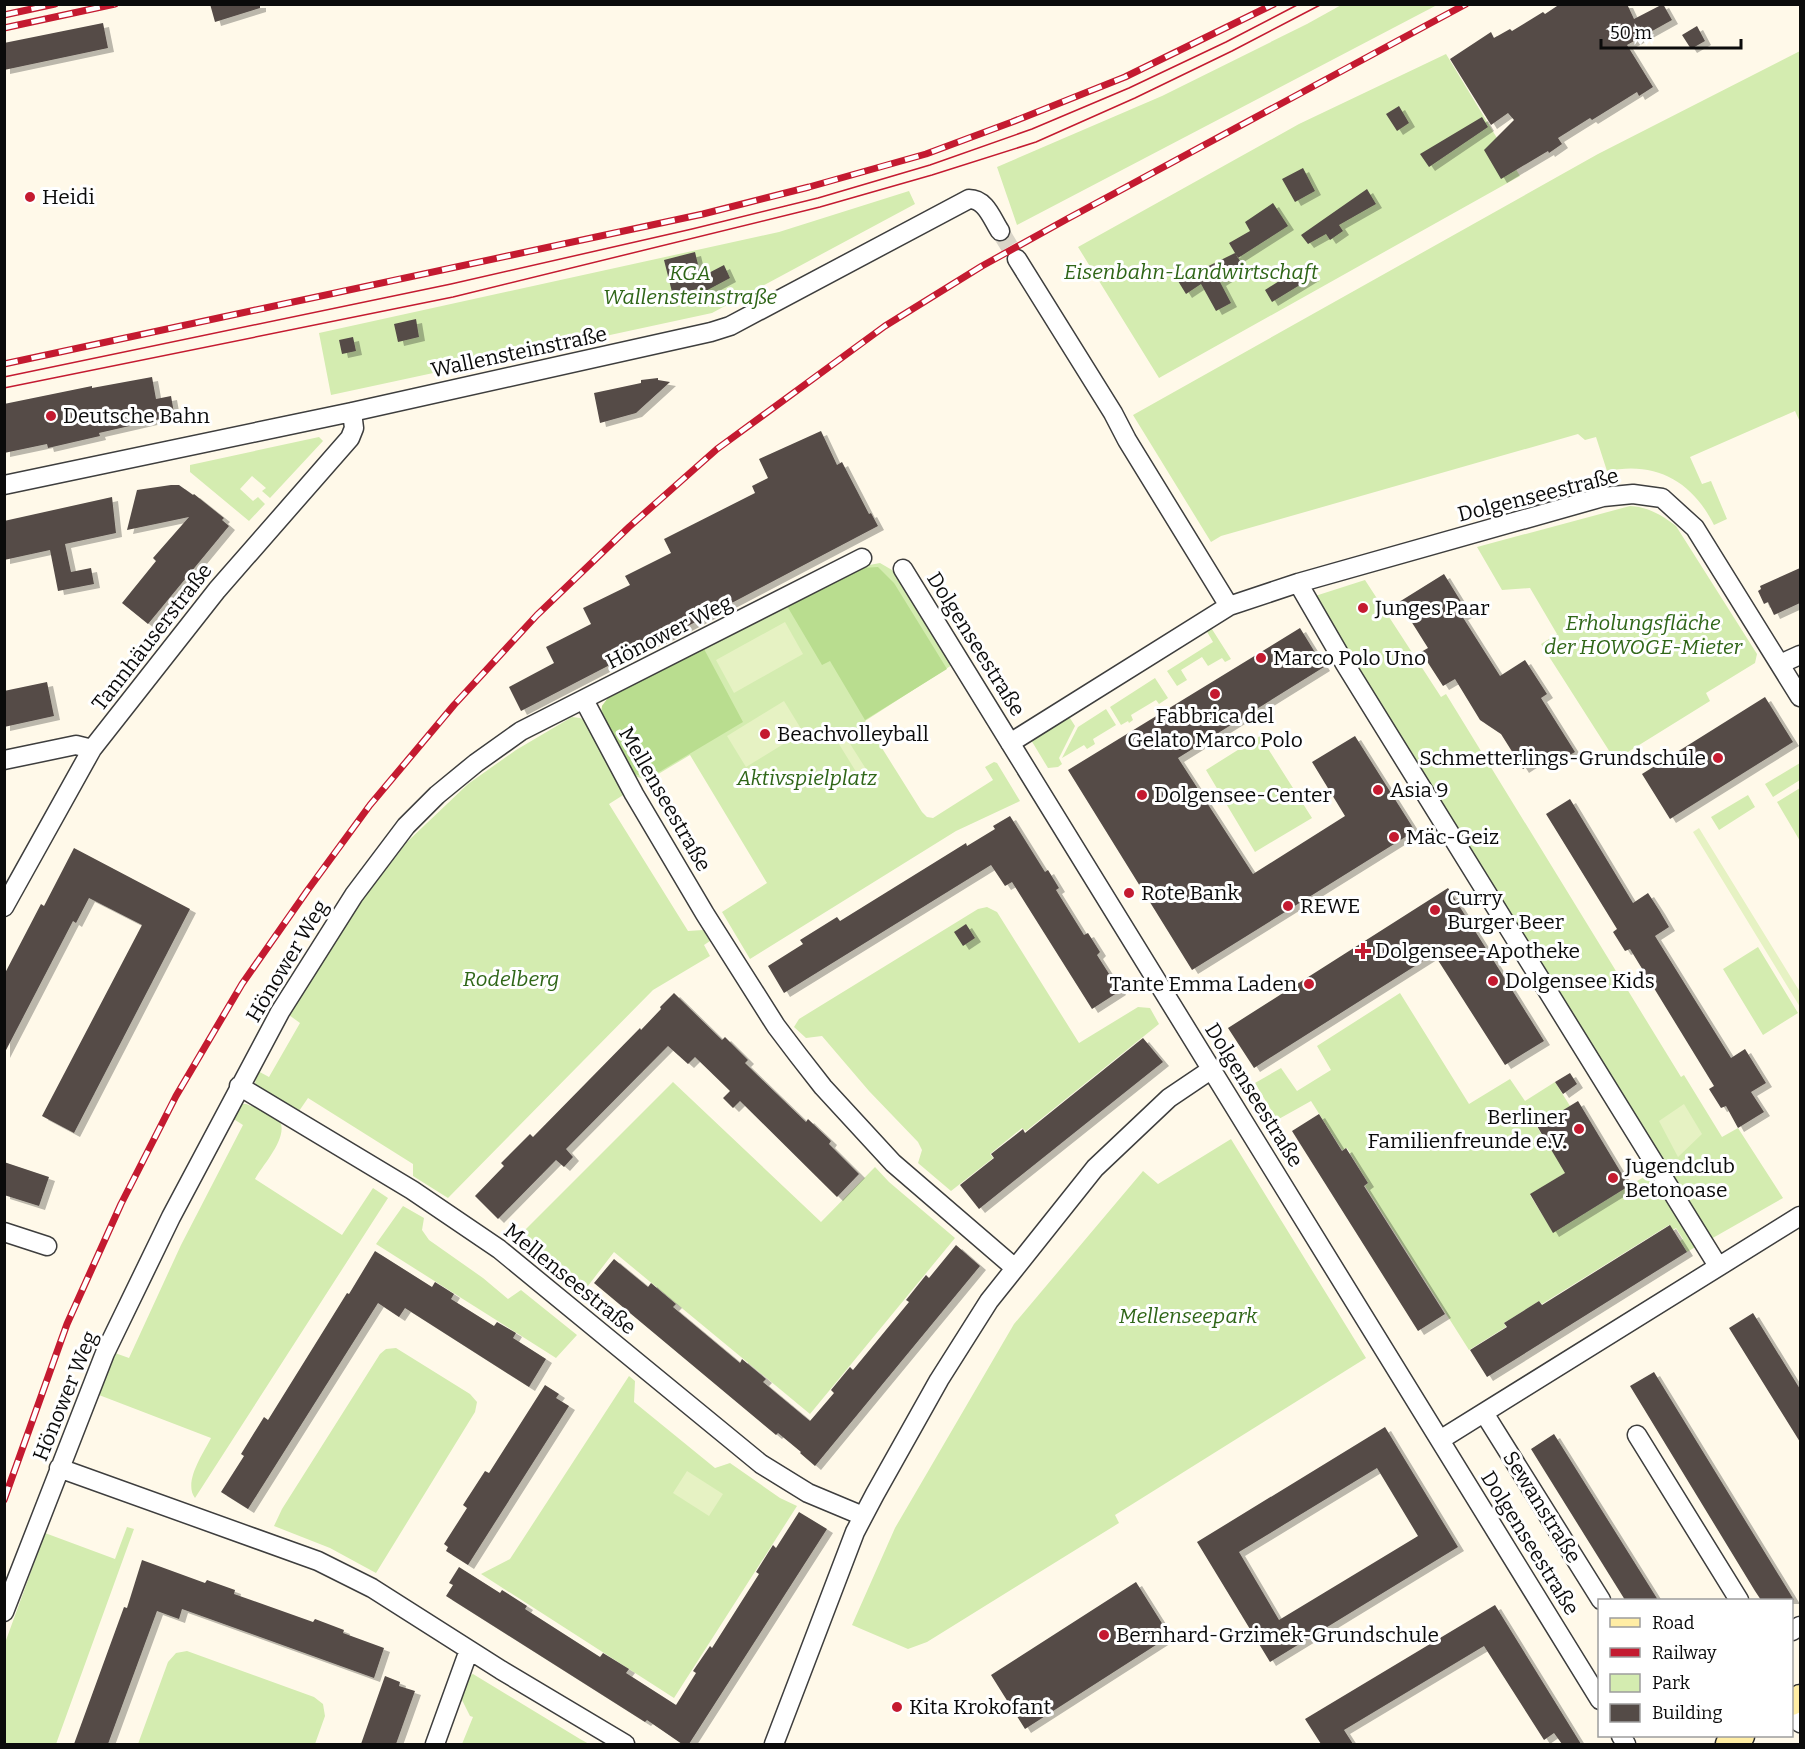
<svg xmlns="http://www.w3.org/2000/svg" width="1805" height="1749" font-family="Bitter,serif">
<defs>
<filter id="shadow"><feDropShadow dx="6" dy="4" stdDeviation="0" flood-color="#0004"/></filter>
</defs>
<rect width="100%" height="100%" fill="#fff9e9"/>
<path fill="#d4ecb0" d="M1343,4L1437,5L1017,225L997,167L1162,96L1307,24Z
M1800,51V422L1795,411L1690,457L1702,484L1711,481L1727,519L1714,525C1692,481 1656,461 1607,471L1596,437L1585,440L1578,434L1221,536L1211,542L1133,415L1598,154Z
M1446,54L1520,176L1159,378L1078,247L1299,124Z
M909,191L915,204L712,313L331,395L319,333L779,232Z
M319,437L323,441L270,498L262,491L266,488L252,476L240,489L253,501L258,497L265,504L249,521L190,472V465Z
M1630,506C1648,507 1662,515 1676,526L1757,654L1755,663L1706,693L1710,701L1615,760L1541,644L1557,634L1530,588L1502,590L1477,547Z
M880,563L892,570L952,665L865,721L922,812L927,817L933,818L993,780L985,767L994,762L997,763L1020,801L956,831L750,959L722,912L767,883L690,755L650,779C643,780 639,778 632,774L601,711L602,706L608,698L859,567Z
M1365,580L1441,697L1446,694L1681,1077L1684,1075L1722,1137L1738,1128L1783,1198L1711,1239L1312,597Z
M1210,626L1231,659L1225,662L1222,658L1208,666L1202,657L1181,670L1187,680L1177,686L1167,671L1213,642L1206,630Z
M1155,678L1168,698L1159,704L1156,700L1131,715L1133,720L1129,723L1128,721L1121,725L1110,707Z
M1106,709L1116,725L1093,739L1095,744L1087,749L1084,745L1062,758L1078,727Z
M1068,715L1075,726L1059,758L1062,764L1058,767L1048,768L1031,740Z
M572,717L580,718L587,721L628,792L609,804L688,931L703,930L710,941L704,945L710,956L653,990L448,1198L413,1176V1164L308,1098L297,1114L255,1087L256,1070L269,1077L300,1023L289,1015L361,902L407,842L468,784L516,750Z
M1260,736L1312,818L1255,852L1206,770Z
M1800,763V780L1773,797L1765,784Z
M1800,788V841L1777,802Z
M1748,795L1755,807L1719,830L1711,817Z
M987,907L997,912L1079,1043L1138,1007L1150,1008L1159,1024L1026,1131L1022,1128L990,1154L993,1158L951,1191L918,1163L922,1150L918,1142L869,1091L822,1036L806,1038L794,1027L799,1019L978,909Z
M1758,947L1798,1013L1763,1035L1723,969Z
M1400,993L1469,1104L1510,1079L1525,1101L1555,1082L1570,1106L1537,1127L1559,1162L1578,1165L1530,1195L1553,1232L1652,1172L1697,1246L1687,1252L1680,1241L1683,1239L1676,1228L1673,1230L1669,1225L1542,1304L1539,1301L1504,1323L1506,1327L1469,1350L1365,1186L1368,1183L1347,1148L1342,1150L1311,1101L1277,1120L1255,1083L1281,1068L1297,1091L1331,1070L1317,1046Z
M673,1082L821,1222L875,1167L889,1182L955,1238L810,1414L614,1252L581,1295L515,1240Z
M241,1104H246C253,1107 272,1112 277,1117C293,1133 263,1164 255,1179L342,1235L373,1188L388,1198L195,1498C183,1482 203,1454 211,1438L99,1395L115,1353L129,1358L181,1245L243,1125L232,1118L238,1106Z
M1231,1139L1366,1358L1115,1515L1119,1523L927,1642L908,1649L852,1625L895,1528L1014,1324L1143,1171L1158,1184Z
M403,1206L424,1218L422,1230L429,1240L483,1278L508,1299L521,1290L577,1335L556,1358L376,1244Z
M396,1348L470,1394L477,1402L475,1412L376,1573L330,1548L274,1526L282,1509L380,1354L386,1349Z
M629,1376L635,1381L634,1402L715,1468L730,1463L780,1498L797,1506L674,1698L481,1574L510,1559Z
M127,1527L134,1529L56,1744H5V1643L45,1533L115,1559Z
M187,1651L314,1697L323,1704L325,1716L315,1744H138L168,1662L176,1653Z
M473,1674L580,1739L589,1744H462L473,1717L470,1716L459,1694L466,1677Z"/>
<path fill="#b9dd8f" d="M878,567L894,583L947,669L865,720L830,661L822,665L787,606L861,568Z
M704,649L743,722L649,778L631,773L603,719L602,706L608,698Z"/>
<path fill="#e6f2c3" d="M785,622L803,654L734,693L716,660Z
M784,701L803,732L746,767L727,736Z
M842,731L871,777L863,783L834,736Z
M1699,828L1800,992V1007L1693,832Z
M1684,1104L1702,1134L1678,1157L1659,1121Z
M687,1471L723,1494L709,1516L673,1493Z"/>
<path fill="#544b47" fill-rule="evenodd" filter="url(#shadow)" d="M210,4H260V8L215,22Z
M1560,4H1627L1634,19L1663,4L1672,20L1627,45L1653,87L1639,96L1637,92L1592,120L1590,118L1558,138L1562,144L1549,153L1548,151L1501,179L1484,150L1514,120L1508,113L1491,125L1450,59L1491,32L1494,38L1510,29L1512,31L1543,12L1545,14Z
M103,23L108,48L4,70V43Z
M1697,26L1705,41L1691,49L1682,35Z
M1399,106L1409,123L1397,131L1386,114Z
M1482,117L1488,127L1429,167L1420,154Z
M1303,168L1315,191L1295,202L1282,179Z
M1367,189L1376,204L1339,225L1343,231L1330,240L1326,234L1308,244L1301,235Z
M1273,203L1288,226L1238,258L1229,243L1250,231L1245,222Z
M695,252L701,277L724,265L730,278L702,293L700,288L673,296L664,260Z
M1235,253L1244,267L1220,282L1231,303L1216,311L1201,284L1186,294L1178,281Z
M1306,264L1313,277L1272,302L1265,290Z
M416,319L419,337L398,342L394,324Z
M353,337L356,351L342,354L339,340Z
M152,377L156,399L171,396L174,413L159,416L160,419L99,433L100,436L48,448L47,444L4,453V404L92,386V388Z
M658,378V380L670,382L636,413L600,423L594,393L641,383V380Z
M821,431L837,465L842,462L869,514L871,513L878,526L684,628L658,641V640L521,711L509,687L554,663L546,647L591,624L583,608L630,585L625,576L671,553L664,539L755,493L752,486L768,478L759,459Z
M171,485H179L193,495L194,494L224,518L222,520L229,526L148,624L122,603L156,561L153,558L189,517L127,530L137,490Z
M112,497L116,533L65,544L71,572L91,568L94,584L58,591L50,550L4,560V521Z
M1800,568V603L1774,615L1768,602L1764,604L1758,591L1761,589L1760,586Z
M1444,574L1468,613L1462,616L1500,676L1525,660L1547,694L1541,698L1575,752L1556,763L1549,752L1523,769L1501,734L1480,720L1455,679L1443,686L1421,652L1428,648L1399,602Z
M1300,628L1324,667L1178,758L1253,874L1345,816L1312,762L1355,736L1415,831L1192,970L1068,770Z
M47,682L54,716L4,727V691Z
M1765,697L1793,742L1670,819L1642,774Z
M1570,799L1633,903L1648,893L1659,910L1669,927L1655,936L1731,1058L1745,1049L1766,1083L1751,1092L1764,1112L1738,1128L1726,1106L1721,1108L1709,1089L1714,1086L1630,949L1625,951L1613,932L1617,929L1546,814Z
M1010,816L1045,872L1048,870L1059,888L1056,890L1084,935L1088,933L1100,952L1097,955L1120,991L1092,1009L1012,882L1005,886L991,865L784,993L768,966L803,944L800,940L837,917L840,921L966,843L967,846L995,829L993,826Z
M74,848L190,909L74,1133L42,1116L142,925L89,898L76,923L73,921L4,1054V975L41,904L44,906Z
M1448,888L1544,1041L1505,1065L1434,954L1254,1068L1228,1028Z
M966,924L975,938L963,946L954,932Z
M674,993L722,1040L725,1037L748,1060L745,1063L806,1122L808,1119L831,1141L829,1144L859,1174L837,1197L740,1101L733,1108L723,1098L730,1091L695,1057L688,1064L668,1046L566,1149L573,1157L564,1167L556,1160L498,1219L475,1196L504,1166L501,1163L530,1134L533,1137L640,1028L641,1030L661,1009L660,1007Z
M1143,1038L1163,1062L979,1209L960,1185L994,1158L991,1154L1023,1129L1025,1133Z
M1570,1073L1577,1084L1563,1094L1555,1082Z
M1578,1101L1629,1186L1553,1233L1530,1194L1565,1173L1537,1126Z
M1319,1114L1342,1151L1346,1148L1368,1183L1364,1186L1445,1314L1418,1331L1292,1131Z
M4,1162L49,1177L39,1206L4,1195Z
M1670,1225L1687,1252L1487,1377L1470,1350L1507,1327L1504,1323L1539,1301L1542,1305Z
M956,1245L980,1266L815,1466L800,1453L801,1452L778,1433L776,1435L594,1283L614,1259L648,1287L651,1283L676,1304L673,1307L740,1363L742,1359L766,1379L763,1382L810,1421L834,1393L831,1390L850,1367L853,1370L909,1302L906,1300L926,1275L929,1278Z
M375,1251L432,1287L435,1282L454,1294L451,1299L494,1326L497,1322L516,1333L513,1338L546,1359L529,1387L405,1308L399,1317L378,1303L248,1509L221,1492L244,1456L241,1454L264,1417L268,1420L347,1293L349,1294Z
M1753,1313L1800,1389V1442L1729,1328Z
M1654,1372L1794,1600H1761L1755,1591L1630,1386Z
M545,1385L559,1394L556,1398L569,1406L468,1565L446,1551L448,1547L444,1544L467,1508L463,1505L485,1471L489,1473Z
M1385,1427L1458,1547L1270,1662L1197,1542ZM1377,1468L1418,1536L1279,1620L1239,1552Z
M1554,1434L1658,1600H1625L1544,1470L1531,1449Z
M799,1512L827,1529L689,1744H682L647,1720L645,1722L446,1596L453,1585L449,1583L459,1567L500,1593L502,1590L527,1606L525,1609L600,1657L603,1653L629,1669L626,1673L676,1705L696,1673L693,1671L710,1646L712,1648L759,1574L756,1572L773,1545L776,1548Z
M142,1560L205,1583L207,1580L235,1590L234,1594L313,1622L315,1619L344,1630L343,1633L384,1648L374,1678L182,1609L179,1619L157,1611L108,1744H74L124,1607L127,1608Z
M1136,1582L1170,1636L1025,1729L991,1675Z
M1495,1605L1581,1744H1562L1554,1733L1544,1740L1484,1646L1344,1730L1353,1744H1321L1305,1719Z
M385,1676L400,1682L399,1686L415,1691L396,1744H361Z"/>
<g fill="none" stroke-linecap="round" stroke-linejoin="round">
<path stroke="#dad5c8" stroke-width="18" stroke-dasharray="18 9" stroke-linecap="butt" d="M1000,231L1017,259"/>
<defs>
<path id="street" d="M1017,259L1113,413L1127,440L1229,606
M4,485L352,412L711,332L730,326L969,199C986,199 992,219 1000,231
M903,569L1600,1700
M1298,583L1345,664L1718,1266
M1780,664L1800,655
M584,700L634,794L705,914L776,1026L798,1055L823,1087L893,1163L1015,1268
M1010,743L1229,606L1298,583L1603,497L1633,494L1662,498L1695,528L1800,697
M4,760L76,745L92,749
M4,907L92,749L217,590L350,438L354,428L352,412
M239,1086L412,1190L499,1249L761,1464L808,1493L863,1516
M4,1232L47,1246
M1484,1413L1601,1600
M1637,1435L1739,1600
M1440,1440L1800,1216
M59,1468L318,1561L372,1588L501,1670L625,1744
M4,1612L105,1353L171,1217L280,1012L354,895L406,826L437,795L476,763L521,731L862,558
M1792,1631L1800,1626
M1792,1709L1800,1723
M1621,1736L1626,1744
M435,1744L469,1650
M774,1744L855,1532L875,1494L939,1380L989,1301L1095,1168L1169,1098L1212,1069"/>
<path id="secondary" d="M1792,1703L1800,1697
M1728,1744L1742,1736"/>
</defs>
<use href="#street" stroke="#3e3e3e" stroke-width="21"/>
<use href="#secondary" stroke="#2d2d2d" stroke-width="27"/>
<use href="#street" stroke="#fff" stroke-width="18"/>
<use href="#secondary" stroke="#ffeda4" stroke-width="24"/>
<path stroke="#c41a30" stroke-width="1.5" d="M4,377L451,284L692,229L818,198L930,165L1032,129L1129,88L1226,42L1299,4
M4,388L453,297L820,207L932,175L1036,142L1135,98L1232,51L1322,4"/>
<defs>
<path id="rail" d="M4,15L55,4
M4,28L115,4
M4,364L703,214L809,187L926,154L1012,122L1125,77L1274,4
M4,1500L67,1324L121,1204L176,1096L242,984L307,891L370,805L454,705L537,615L629,527L717,449L885,326L982,266L1067,219L1466,4"/>
</defs>
<use href="#rail" stroke="#c41a30" stroke-width="7"/>
<use href="#rail" stroke="#fff" stroke-width="4.5" stroke-dasharray="14" stroke-linecap="butt"/>
</g>
<g fill="#c41a30" stroke="#fff" stroke-width="2">
<circle cx="30" cy="197" r="6"/>
<circle cx="51" cy="416" r="6"/>
<circle cx="1363" cy="608" r="6"/>
<circle cx="1261" cy="658" r="6"/>
<circle cx="1215" cy="694" r="6"/>
<circle cx="765" cy="734" r="6"/>
<circle cx="1718" cy="758" r="6"/>
<circle cx="1378" cy="790" r="6"/>
<circle cx="1142" cy="795" r="6"/>
<circle cx="1394" cy="837" r="6"/>
<circle cx="1129" cy="893" r="6"/>
<circle cx="1288" cy="906" r="6"/>
<circle cx="1435" cy="910" r="6"/>
<path d="M1360 942h6v6h6v6h-6v6h-6v-6h-6v-6h6z"/>
<circle cx="1493" cy="981" r="6"/>
<circle cx="1309" cy="984" r="6"/>
<circle cx="1579" cy="1129" r="6"/>
<circle cx="1613" cy="1178" r="6"/>
<circle cx="1104" cy="1635" r="6"/>
<circle cx="897" cy="1707" r="6"/>
</g>
<g text-anchor="middle" dominant-baseline="central" stroke-width="6" stroke-linejoin="round" paint-order="stroke">
<g font-size="21" fill="#0b0b0b" stroke="#fff" text-anchor="start">
<text x="42" y="197">Heidi</text>
<text x="63" y="416">Deutsche Bahn</text>
<text x="1375" y="608">Junges Paar</text>
<text x="1273" y="658">Marco Polo Uno</text>
<text x="1215" y="716" text-anchor="middle">Fabbrica del<tspan x="1215" dy="24">Gelato Marco Polo</tspan></text>
<text x="777" y="734">Beachvolleyball</text>
<text x="1706" y="758" text-anchor="end">Schmetterlings-Grundschule</text>
<text x="1390" y="790">Asia 9</text>
<text x="1154" y="795">Dolgensee-Center</text>
<text x="1406" y="837">Mäc-Geiz</text>
<text x="1141" y="893">Rote Bank</text>
<text x="1447" y="898">Curry<tspan x="1447" dy="24">Burger Beer</tspan></text>
<text x="1300" y="906">REWE</text>
<text x="1375" y="951">Dolgensee-Apotheke</text>
<text x="1505" y="981">Dolgensee Kids</text>
<text x="1297" y="984" text-anchor="end">Tante Emma Laden</text>
<text x="1567" y="1117" text-anchor="end">Berliner<tspan x="1567" dy="24">Familienfreunde e.V.</tspan></text>
<text x="1625" y="1166">Jugendclub<tspan x="1625" dy="24">Betonoase</tspan></text>
<text x="1116" y="1635">Bernhard-Grzimek-Grundschule</text>
<text x="909" y="1707">Kita Krokofant</text>
</g>
<g font-size="21" font-style="italic" fill="#2f6618" stroke="#fff">
<text x="1191" y="272">Eisenbahn-Landwirtschaft</text>
<text x="690" y="273">KGA<tspan x="690" dy="24">Wallensteinstraße</tspan></text>
<text x="1643" y="623">Erholungsfläche<tspan x="1643" dy="24">der HOWOGE-Mieter</tspan></text>
<text x="807" y="778">Aktivspielplatz</text>
<text x="511" y="979">Rodelberg</text>
<text x="1188" y="1316">Mellenseepark</text>
</g>
<g font-size="21" fill="#0b0b0b" stroke="#fff">
<text transform="translate(519 352) rotate(-12)">Wallensteinstraße</text>
<text transform="translate(1538 495) rotate(-14)">Dolgenseestraße</text>
<text transform="translate(669 632) rotate(-27)">Hönower Weg</text>
<text transform="translate(152 637) rotate(-52)">Tannhäuserstraße</text>
<text transform="translate(976 644) rotate(58)">Dolgenseestraße</text>
<text transform="translate(665 799) rotate(60)">Mellenseestraße</text>
<text transform="translate(287 961) rotate(-59)">Hönower Weg</text>
<text transform="translate(1254 1095) rotate(58)">Dolgenseestraße</text>
<text transform="translate(570 1279) rotate(39)">Mellenseestraße</text>
<text transform="translate(65 1396) rotate(-68)">Hönower Weg</text>
<text transform="translate(1542 1507) rotate(58)">Sewanstraße</text>
<text transform="translate(1530 1543) rotate(58)">Dolgenseestraße</text>
</g>
</g>
<rect width="1805" height="1749" fill="none" stroke="#0b0b0b" stroke-width="12"/>
<rect x="1598" y="1599" width="195" height="138" fill="#ffffff" stroke="#9d9d9d" stroke-width="1.5"/>
<rect x="1610" y="1618" width="30" height="9" fill="#ffeda4" stroke="#9d9d9d" stroke-width="1.5"/>
<text x="1652" y="1629" font-size="18" fill="#0b0b0b">Road</text>
<rect x="1610" y="1648" width="30" height="9" fill="#c41a30" stroke="#9d9d9d" stroke-width="1.5"/>
<text x="1652" y="1659" font-size="18" fill="#0b0b0b">Railway</text>
<rect x="1610" y="1674" width="30" height="18" fill="#d4ecb0" stroke="#9d9d9d" stroke-width="1.5"/>
<text x="1652" y="1689" font-size="18" fill="#0b0b0b">Park</text>
<rect x="1610" y="1704" width="30" height="18" fill="#544b47" stroke="#9d9d9d" stroke-width="1.5"/>
<text x="1652" y="1719" font-size="18" fill="#0b0b0b">Building</text>
<path d="M1601 39v9h140v-9" fill="none" stroke="#0b0b0b" stroke-width="3"/>
<text x="1610" y="39" font-size="18" fill="#0b0b0b" stroke="#ffffff" stroke-width="4.5" paint-order="stroke">50 m</text>
</svg>
